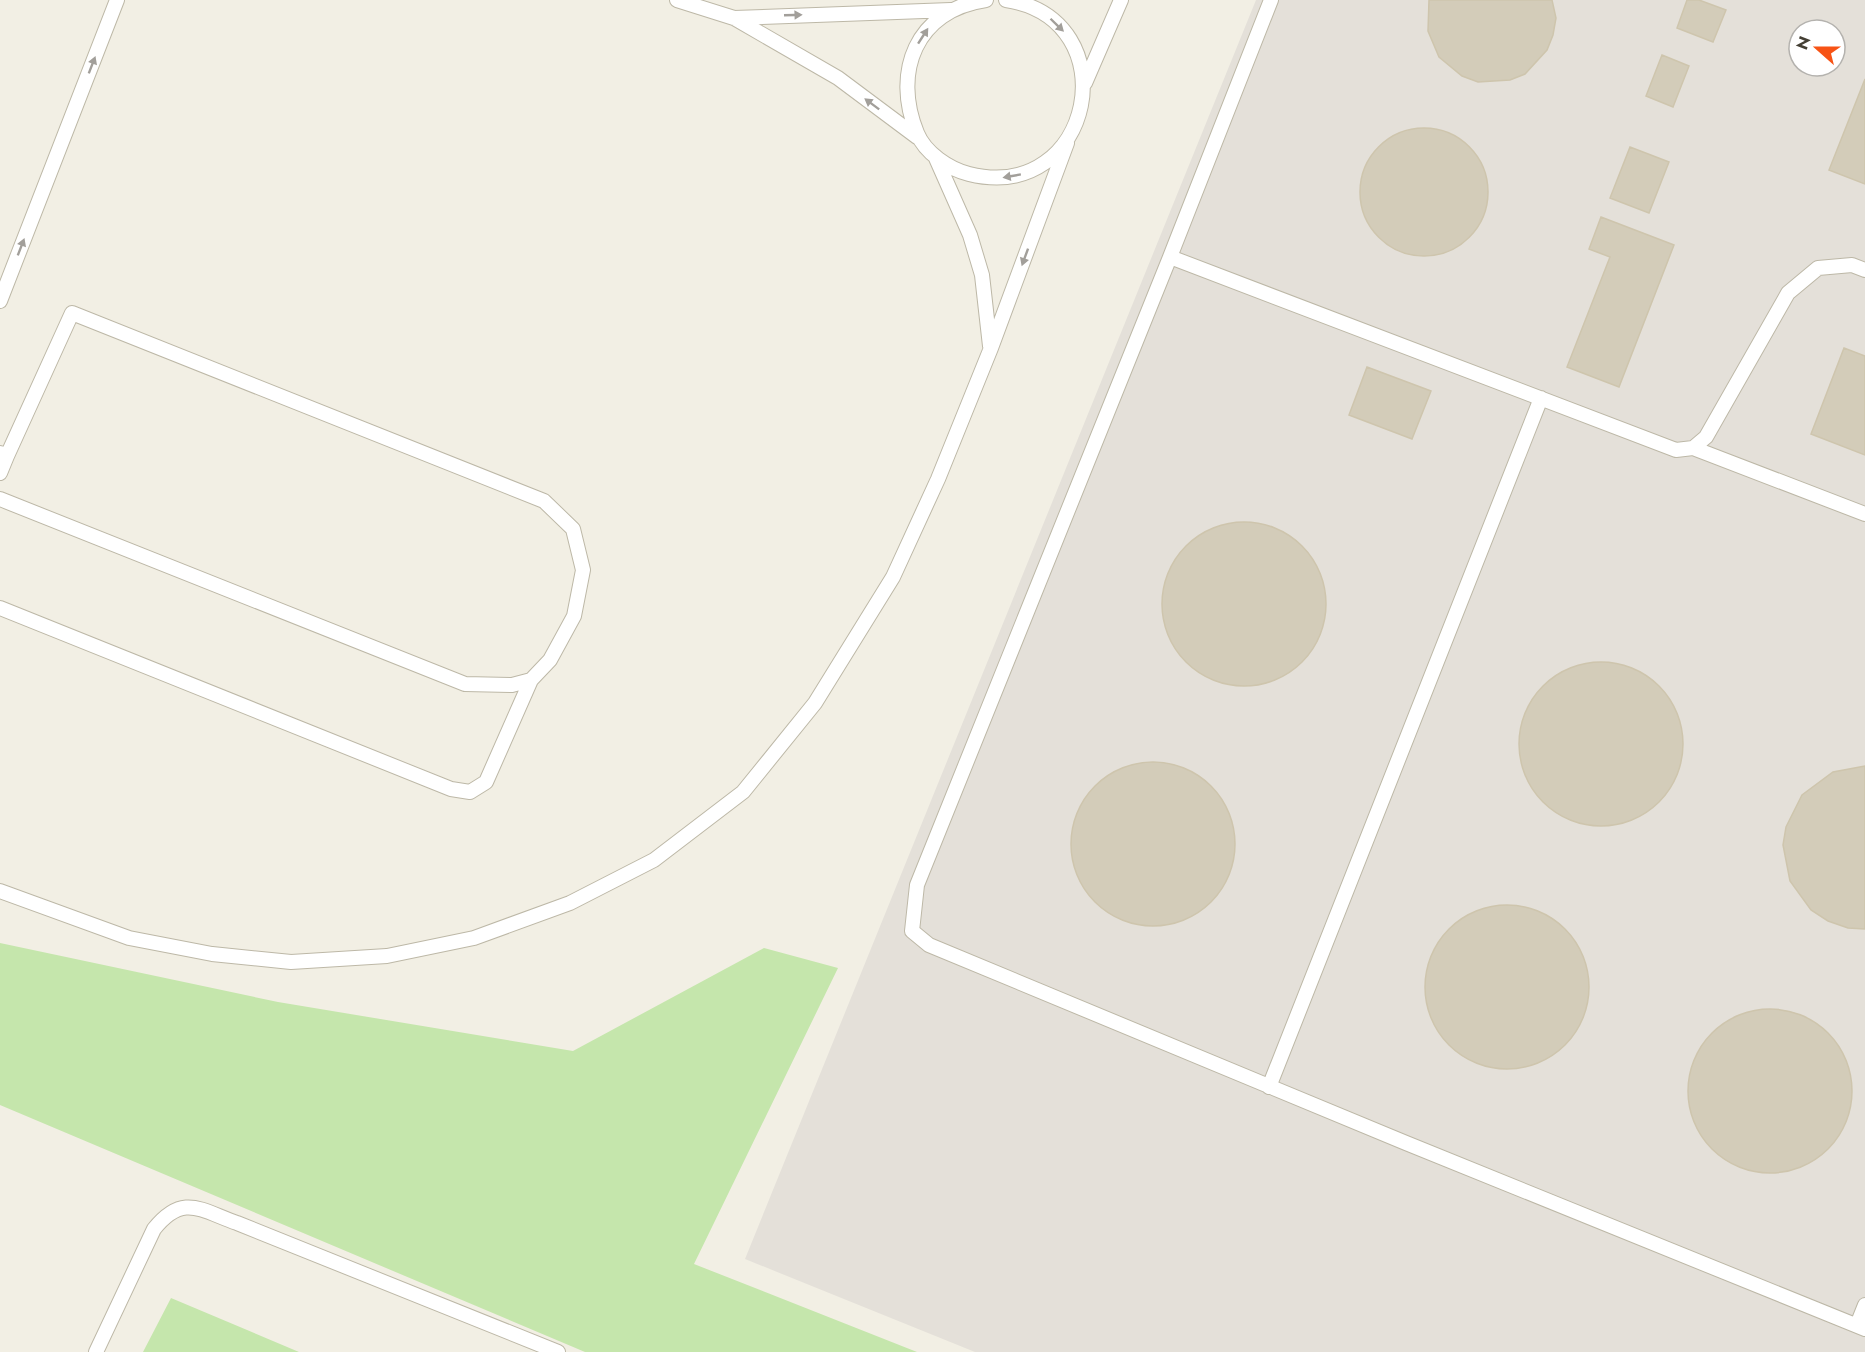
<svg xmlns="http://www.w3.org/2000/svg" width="1865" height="1352" font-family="Jost,sans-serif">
<rect width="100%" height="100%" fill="#f2efe4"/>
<path fill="#e4e0d9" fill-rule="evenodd" d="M1256,0H1865V1352H975L745,1259ZM1799,30H1835V66H1799Z"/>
<path fill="#c5e6ac" d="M0,943L278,1002L573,1051L764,948L838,968L694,1264L917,1352H585L0,1105Z
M171,1298L299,1352H143Z"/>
<path fill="#d3ccb9" stroke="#cec5ad" stroke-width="1.5" d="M1429,0H1552L1556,18L1553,35L1547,50L1525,74L1510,80L1478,82L1462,76L1439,57L1428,31Z
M1687,0H1699L1726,10L1713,42L1677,28Z
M1662,55L1689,66L1673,107L1646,96Z
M1865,79V184L1829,170Z
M1360 192a64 64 0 1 1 128 0a64 64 0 1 1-128 0Z
M1630,147L1669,162L1649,213L1610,198Z
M1601,217L1674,245L1619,387L1567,367L1610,257L1589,249Z
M1844,348L1865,356V455L1811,434Z
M1367,367L1431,391L1412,439L1349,415Z
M1162 604a82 82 0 1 1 164 0a82 82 0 1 1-164 0Z
M1519 744a82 82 0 1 1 164 0a82 82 0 1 1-164 0Z
M1071 844a82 82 0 1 1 164 0a82 82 0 1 1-164 0Z
M1865,766V929L1848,928L1828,921L1811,910L1790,881L1783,845L1786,827L1802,795L1833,772Z
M1425 987a82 82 0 1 1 164 0a82 82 0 1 1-164 0Z
M1688 1091a82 82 0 1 1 164 0a82 82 0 1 1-164 0Z"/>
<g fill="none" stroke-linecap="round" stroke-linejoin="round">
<defs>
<path id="lane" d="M677,0L734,18L838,78L917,137
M986,0C916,10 892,72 917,133C925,153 949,169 969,174C1094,205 1130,19 1006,0
M734,18L951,10
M1085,83L1121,0
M935,156L970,235L982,275L990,346
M1170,257L1271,0
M1865,270L1852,265L1818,268L1788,293L1706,437L1693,448L1676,450L1170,257L917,885L912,931L929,945L1406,1143L1865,1329
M0,301L117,0
M1693,448L1865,514
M0,453L7,456L0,473
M0,499L465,684L512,685L531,680L550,660L574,616L583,570L573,529L544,501L72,313L7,456
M0,608L451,789L470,792L486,782L531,680
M0,891L129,938L212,954L291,962L387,956L474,938L570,903L654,860L743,792L815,703L893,577L938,479L991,348L1067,143
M1269,1087L1541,398
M1857,1325L1865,1305
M96,1352L154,1229C183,1193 200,1210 237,1223L558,1352"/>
</defs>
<use href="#lane" stroke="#bdb8a7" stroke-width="16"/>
<use href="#lane" stroke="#fff" stroke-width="14"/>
</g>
<defs><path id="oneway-solid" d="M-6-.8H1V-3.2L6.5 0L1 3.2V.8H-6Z" transform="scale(1.5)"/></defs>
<g fill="#a29f9a">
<use href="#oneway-solid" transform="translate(793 15) rotate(-2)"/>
<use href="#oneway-solid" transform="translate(1057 25) rotate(44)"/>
<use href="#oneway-solid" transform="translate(923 36) rotate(-57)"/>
<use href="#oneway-solid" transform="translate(92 65) rotate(-69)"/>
<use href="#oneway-solid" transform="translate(872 104) rotate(-143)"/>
<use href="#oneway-solid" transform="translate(1012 176) rotate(170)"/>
<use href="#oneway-solid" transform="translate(21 247) rotate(-69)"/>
<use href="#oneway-solid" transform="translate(1025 257) rotate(110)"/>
</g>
<g transform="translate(1817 48) rotate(291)"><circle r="28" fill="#ffffff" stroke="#b4b2ae" stroke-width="1.5"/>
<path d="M0-4.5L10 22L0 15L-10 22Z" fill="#f75315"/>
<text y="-9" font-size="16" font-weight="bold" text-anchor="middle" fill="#443f34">N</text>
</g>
</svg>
